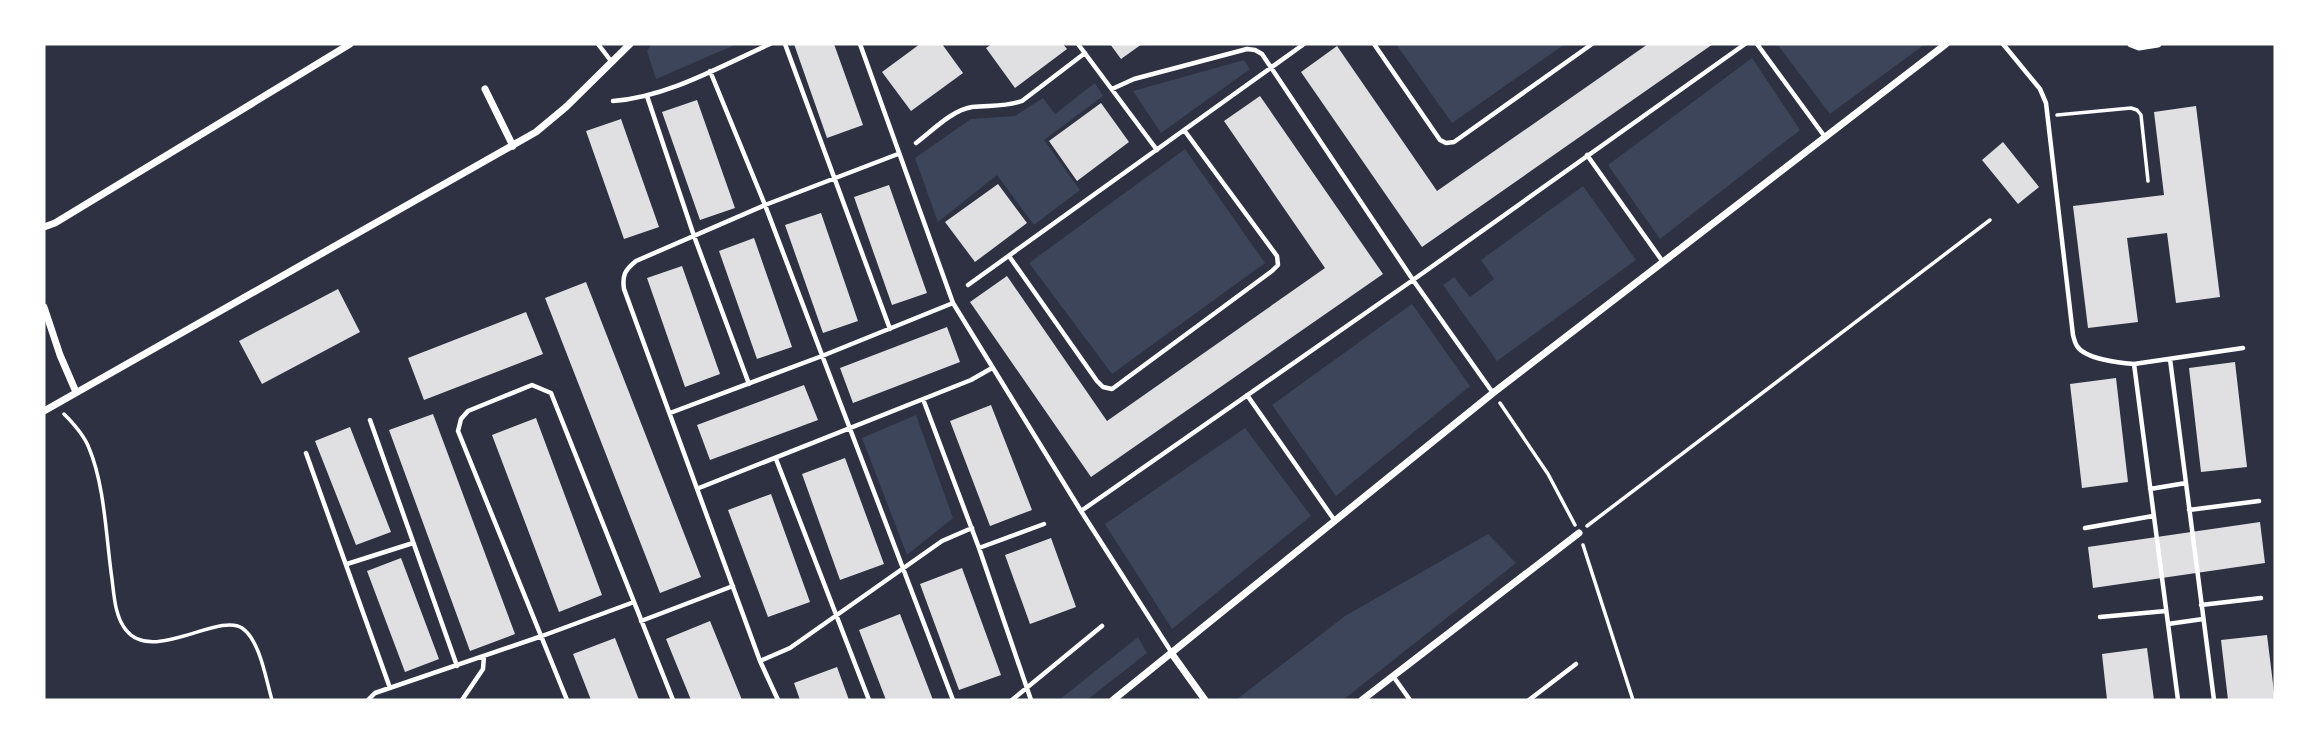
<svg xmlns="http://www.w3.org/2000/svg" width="2319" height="744" font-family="'Nunito Sans',sans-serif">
<rect width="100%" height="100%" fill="#2d3142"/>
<path fill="#3c4559" d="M652,44H737L656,79L647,51Z
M1396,44H1565L1452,123Z
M1777,44H1925L1830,114Z
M1752,58L1800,130L1660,239L1608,165Z
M1244,60L1250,69L1161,133L1133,91Z
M1095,83L1103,96L1044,140L1080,190L1034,225L997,175L938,222L915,158L971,119L1015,116L1043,98L1055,114Z
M1185,149L1265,263L1112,374L1029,263Z
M1583,186L1636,260L1497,361L1443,285L1454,277L1470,297L1494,279L1481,260Z
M1412,304L1470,386L1336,496L1272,405Z
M916,415L953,518L907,555L862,438Z
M1245,428L1311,516L1172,629L1105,524Z
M1488,534L1516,563L1343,700H1236L1345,616Z
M1138,637L1147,653L1087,700H1059Z"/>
<path fill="#e0e0e3" d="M794,44H834L863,125L827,138Z
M920,44H942L963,73L911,111L882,72Z
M992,44H1063L1067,49L1015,88L986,48Z
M1110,44H1142L1121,59Z
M1648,44H1713L1422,247L1301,72L1337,46L1437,191Z
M1260,96L1383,274L1091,477L970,302L1007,276L1107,421L1325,268L1224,121Z
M697,100L735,208L700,220L662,112Z
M1101,103L1129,142L1077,181L1049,141Z
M2196,106L2220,297L2176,303L2167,233L2127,238L2138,322L2088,328L2073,206L2164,195L2154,112Z
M621,119L659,227L624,239L586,131Z
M2003,142L2039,187L2018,204L1982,160Z
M998,184L1027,223L975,262L945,222Z
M889,185L927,293L892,305L854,197Z
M821,213L858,321L823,333L785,225Z
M754,238L792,347L757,359L719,251Z
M682,266L720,374L685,387L647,278Z
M586,282L701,577L660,593L545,298Z
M338,289L360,332L262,384L239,341Z
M526,312L543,354L424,400L408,358Z
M947,327L960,362L853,403L840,368Z
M2235,362L2247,467L2201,472L2189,368Z
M2116,378L2128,482L2082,488L2070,384Z
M804,385L818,420L710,460L697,425Z
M991,405L1032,510L990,526L950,421Z
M433,414L515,634L470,651L389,430Z
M536,418L602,595L559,612L492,435Z
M350,427L391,532L356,545L315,441Z
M845,458L884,564L840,580L802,474Z
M771,494L810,602L768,617L728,510Z
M2260,522L2265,563L2093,588L2088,547Z
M1051,538L1076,607L1030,624L1005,555Z
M401,558L439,659L405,672L367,571Z
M962,568L1001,675L959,690L920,584Z
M900,614L933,700H886L859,630Z
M710,621L742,700H691L666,639Z
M2267,635L2275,700H2228L2221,640Z
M615,638L639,700H591L573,654Z
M2147,648L2154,700H2107L2102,654Z
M837,667L849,700H800L794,683Z"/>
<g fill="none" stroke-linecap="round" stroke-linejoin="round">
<path stroke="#fff" stroke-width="3.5" d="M2057,115L2131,108L2137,110L2141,115L2148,181
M1500,403L1548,474L1575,525
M64,414C74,424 84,435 89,448C105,486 106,538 112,579C114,595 115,617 126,630C152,664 219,612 242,628C260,640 266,680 272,700
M1587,526L1990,220
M1583,545L1633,700"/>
<path stroke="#fff" stroke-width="4.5" d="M598,44L611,61
M785,44L890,329
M860,44L953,303L1081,511L1172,653
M1078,44L1157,150
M1374,44L1440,140L1446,143L1454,142L1592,44
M1757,44L1825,137
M2003,44L2040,89L2046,103L2073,335C2074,339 2075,343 2077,346C2085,359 2120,363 2134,364L2243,348
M710,71L765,205L953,700
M1112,89L1134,79L1247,49L1255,50L1262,54L1413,280L1493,393
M647,96L694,236L749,384
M613,101C668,97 721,66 770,44
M916,143C932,131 952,110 972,107C989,105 1006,107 1022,101L1085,53
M1587,155L1663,262
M1009,256L1097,381L1103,387L1112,389L1272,271L1278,265L1277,256L1184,130
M968,285L1304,44
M2170,359L2214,700
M2134,364L2178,700
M1247,395L1335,521
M923,399L979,548L1031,700
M670,413L822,356L953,303
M370,420L457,666
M306,453L390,688
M776,459L869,700
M699,488L971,380L992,368
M2150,489L2186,483
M2189,510L2259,501
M1081,511L1413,280L1745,44
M2085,528L2153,516
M979,548L1044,524
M347,564L413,543
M2201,605L2261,598
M2100,617L2166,611
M641,621L733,586
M2168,624L2203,619
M760,661L790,648L942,541L972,528
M1393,676L1410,700
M368,700L375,693L542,636L634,602
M462,700L483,669L484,656
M567,700L458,431L461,419L468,411L532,385L551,393L673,700
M778,700L760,661L624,289C622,275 625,270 636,261L765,205L898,154
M1012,700L1102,626
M1529,700L1576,664"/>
<path stroke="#fff" stroke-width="7" d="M2131,44L2139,47L2158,44
M485,89L513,146
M44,227L55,223L350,44
M44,307L60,355L76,392
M44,411L536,132L566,107L630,44
M1172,654L1205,700
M1113,700L1493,393L1946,44
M1362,700L1579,533"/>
</g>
<rect width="2319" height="744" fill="none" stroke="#ffffff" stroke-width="91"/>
</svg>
